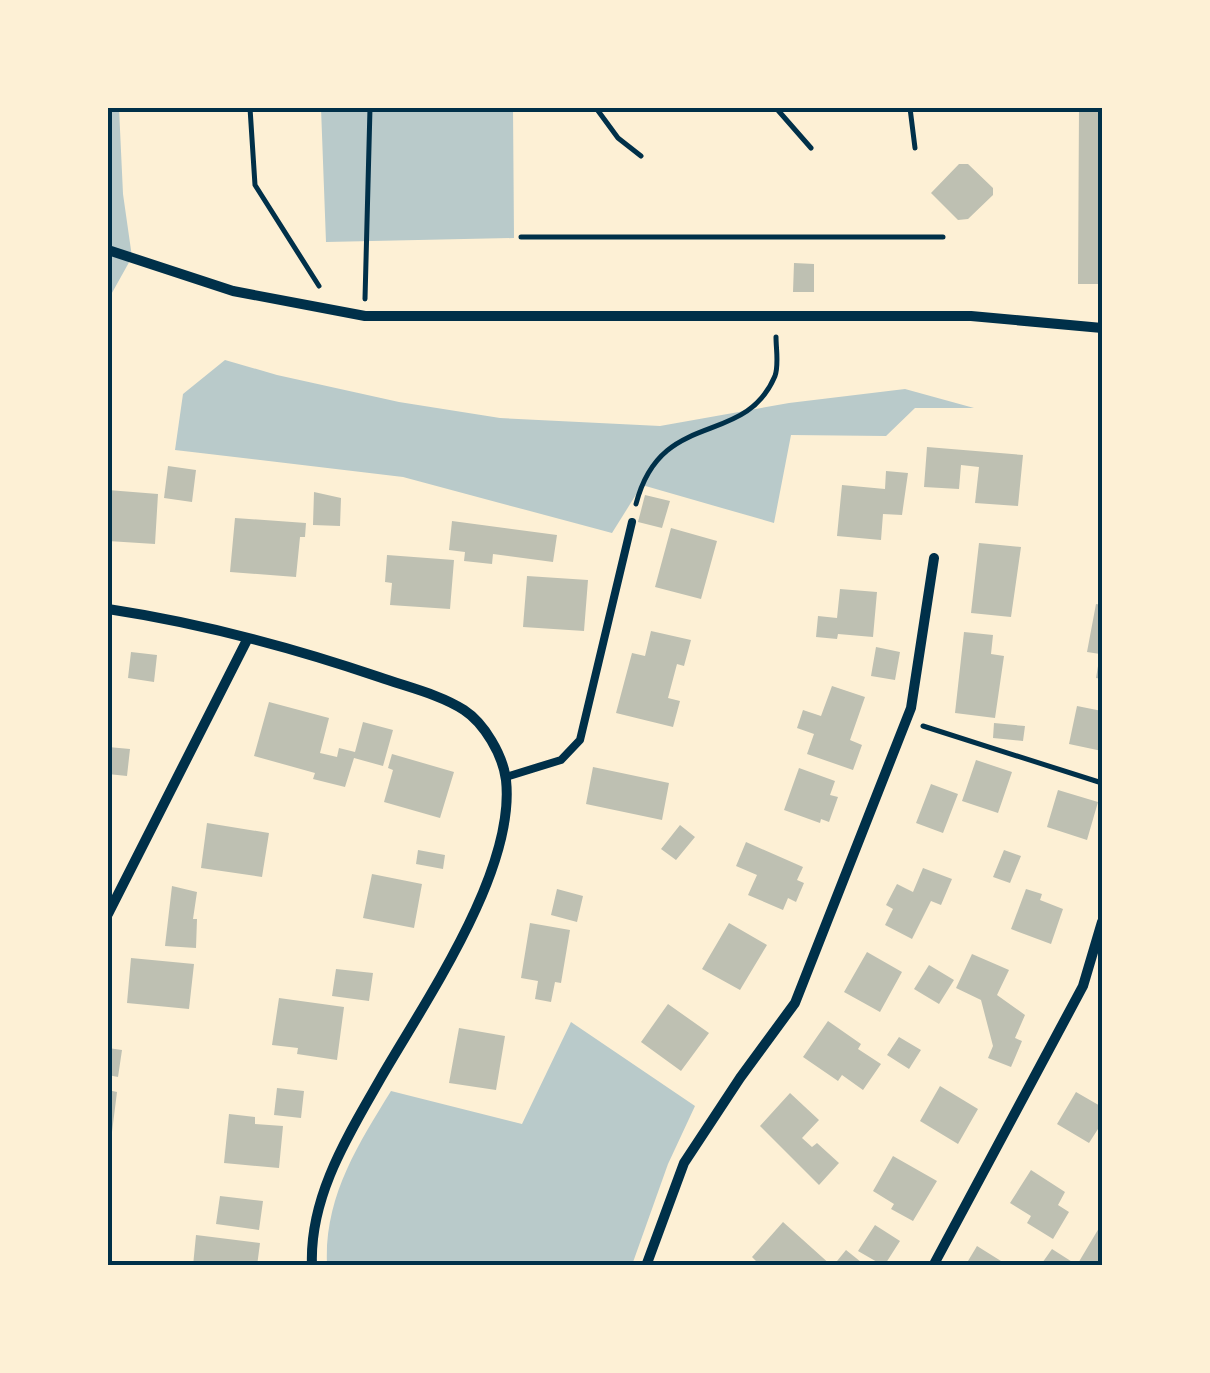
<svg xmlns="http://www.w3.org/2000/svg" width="1210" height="1373" font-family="Signika,sans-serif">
<rect width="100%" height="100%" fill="#fdf0d5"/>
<path fill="#b9caca" d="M108,108H119L123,194L132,257L108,300Z
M321,108H513L514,238L326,242Z
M225,360L277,375L399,402L500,418L660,426L789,403L905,389L974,408H915L886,436L791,435L774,523L642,485L612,533L403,477L175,450L183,394Z
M571,1022L695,1106L668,1164L632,1265H327C324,1198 357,1146 391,1091L522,1124Z"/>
<path fill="#bec0b2" d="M1079,108H1102V284H1078Z
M959,164H968L993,188V195L968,219L958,220L931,193Z
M794,263L814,264V292H793Z
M927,447L1023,455L1018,506L975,503L979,467L961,465L959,489L924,487Z
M168,466L196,470L192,502L164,498Z
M886,471L908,473L902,515L883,514L881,540L837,536L842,485L885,489Z
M108,490L158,494L155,544L108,541Z
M314,492L341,498L340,526L313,525Z
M645,495L670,501L662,528L638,522Z
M235,518L306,523L305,537H300L296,577L230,572Z
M452,521L557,535L553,562L493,554L492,564L464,561L465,552L449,550Z
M671,528L717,541L701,599L655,587Z
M979,543L1021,547L1011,617L971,613Z
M387,555L454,560L450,609L390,605L392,583L385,582Z
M527,576L588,580L584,631L523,627Z
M840,589L877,592L873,637L838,634L837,639L816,637L818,616L837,618Z
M1096,604L1102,605V679L1096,678L1100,654L1087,652Z
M651,631L691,640L684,666L677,664L668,698L680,701L673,727L616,713L632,653L645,656Z
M964,632L993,635L991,654L1004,656L995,718L955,713Z
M876,647L900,652L895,680L871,676Z
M131,652L157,655L154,682L128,678Z
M832,686L865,697L850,740L862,745L853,770L807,754L814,734L797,728L803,710L821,716Z
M269,702L329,718L320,753L337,757L339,748L355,752L363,722L393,730L383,766L354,758L345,787L313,779L315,773L254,756Z
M1077,706L1102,711V751L1069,744Z
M994,723L1025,726L1023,741L993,738Z
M108,747L130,749L127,776L108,774Z
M392,754L454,772L440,818L384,802L393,770L388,768Z
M976,760L1012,772L998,813L962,801Z
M593,767L669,783L662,820L586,804Z
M799,768L835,781L830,795L838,797L829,822L821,819L820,823L784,810Z
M931,784L958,794L943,833L916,823Z
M1058,790L1098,802L1087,840L1047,827Z
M207,823L269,833L262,877L201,868Z
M680,825L695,837L676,860L661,849Z
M746,842L803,867L797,880L804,883L796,902L788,898L783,910L748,895L757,875L736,866Z
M418,850L445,855L443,869L416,864Z
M1004,850L1021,856L1010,883L993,877Z
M923,868L952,879L941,905L931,901L912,939L885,925L893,909L886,905L897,884L913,892Z
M372,874L422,884L414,928L363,918Z
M172,886L197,892L193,919H197L196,948L165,946Z
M557,889L583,896L577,922L551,915Z
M1026,889L1042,894L1040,900L1063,909L1051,944L1011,929Z
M530,923L570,930L561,983L555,982L551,1002L535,999L538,981L521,978Z
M729,923L767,945L740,990L702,969Z
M867,952L902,972L880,1012L844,992Z
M972,954L1009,970L997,995L1025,1015L1015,1038L1022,1041L1011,1067L988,1058L993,1046L981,1000L956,988Z
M131,958L194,964L189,1009L127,1003Z
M929,965L954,980L939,1004L914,989Z
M336,969L373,973L369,1001L332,996Z
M279,998L344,1007L337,1060L297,1054L298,1048L272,1045Z
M668,1004L709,1033L681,1071L641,1042Z
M828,1021L861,1044L858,1049L881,1064L863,1090L842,1075L838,1081L803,1057Z
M459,1028L505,1036L496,1090L449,1083Z
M899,1037L921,1050L909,1069L887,1055Z
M108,1048L122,1050L118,1077L108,1075Z
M940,1086L978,1109L958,1144L920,1121Z
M277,1088L304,1091L301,1118L274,1115Z
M108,1090L117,1092L112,1132H108Z
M1076,1092L1102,1107V1132L1098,1129L1089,1143L1057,1124Z
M790,1093L819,1120L802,1138L812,1147L817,1143L839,1163L819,1185L760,1126Z
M229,1114L255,1117V1124L283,1126L279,1168L224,1163Z
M893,1156L937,1181L913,1221L891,1209L894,1204L873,1191Z
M1031,1170L1065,1192L1058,1205L1069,1212L1053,1239L1027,1223L1031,1216L1010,1203Z
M220,1196L263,1201L259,1230L216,1224Z
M783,1222L832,1266H761L752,1257Z
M1102,1223V1266H1040L1052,1249L1077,1265Z
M875,1225L900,1241L884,1266L858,1251Z
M196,1235L260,1243L257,1266H193Z
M977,1246L1009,1266H965Z
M846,1250L866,1266H833Z"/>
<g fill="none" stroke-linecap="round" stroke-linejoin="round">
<path stroke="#003049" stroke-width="5" d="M250,108L255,185L319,286
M596,108L618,138L641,156
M776,108L811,148
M910,108L915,148
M521,237H943
M365,299L370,108
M636,504C661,407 744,449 775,376C779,365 776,349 776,337
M923,726L1102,783"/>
<path stroke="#003049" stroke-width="8" d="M506,777L561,760L580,740L632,522"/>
<path stroke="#003049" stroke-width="10" d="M108,250L233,291L365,316H971L1102,328
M108,609C200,623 291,647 379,677C407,687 439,694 464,710C484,723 503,755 506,780C516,870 426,1000 382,1076C349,1134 309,1196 312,1266
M108,914L248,638
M646,1266L684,1163L740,1078L795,1003L911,708L934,558
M933,1266L1083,986L1102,922"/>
</g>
<rect width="1210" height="1373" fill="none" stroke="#fdf0d5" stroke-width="220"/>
<rect x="110" y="110" width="990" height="1153" fill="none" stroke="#003049" stroke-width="4"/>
</svg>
